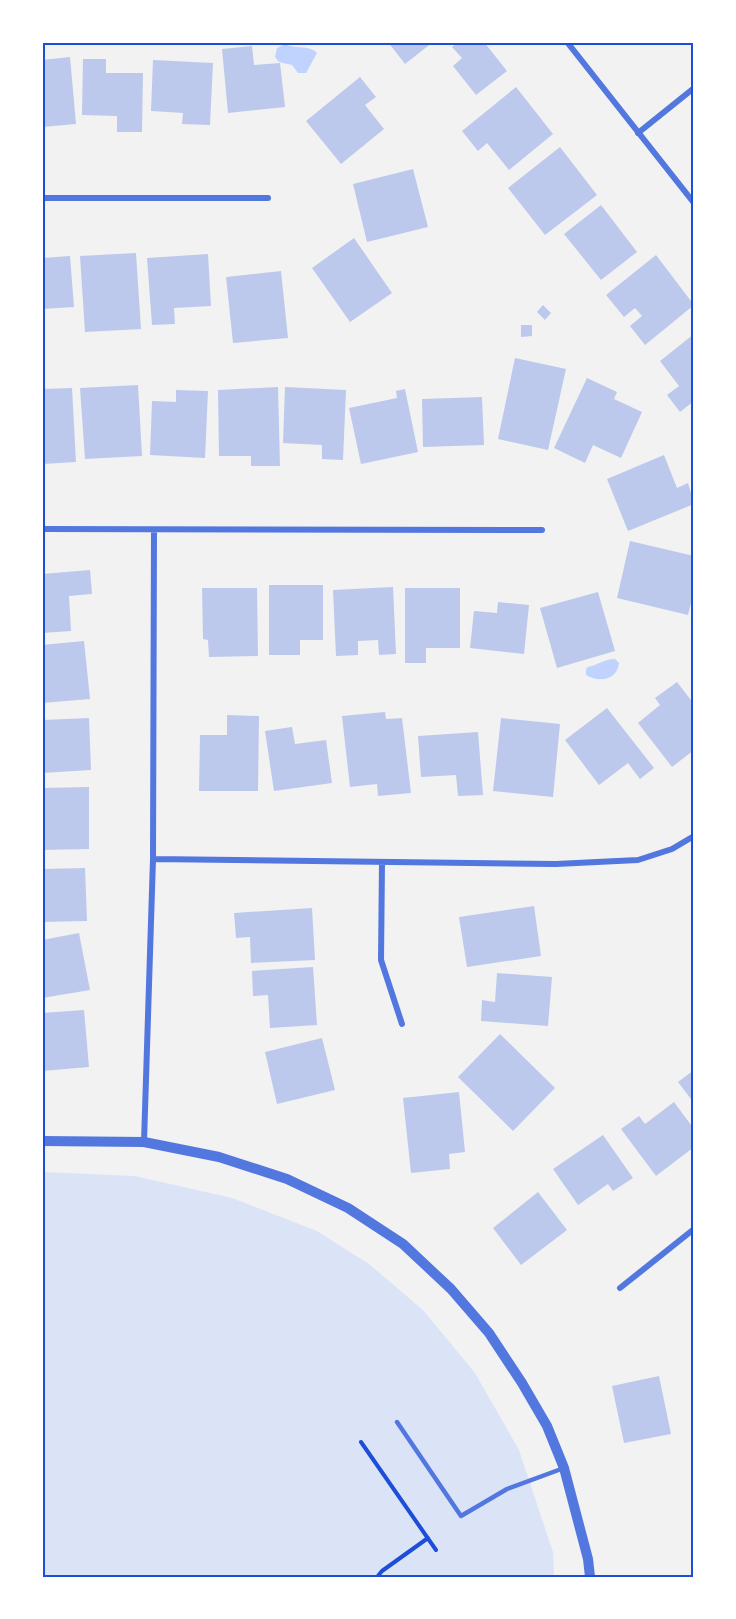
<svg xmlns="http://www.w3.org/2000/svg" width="736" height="1619" font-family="'DM Sans',sans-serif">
<rect width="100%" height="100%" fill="#f2f2f2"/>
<path fill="#dbe4f7" d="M42,1172L135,1176L232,1198L317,1231L369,1264L423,1310L475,1373L519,1450L553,1552L554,1577H42Z"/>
<path fill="#bfd3fe" d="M285,44C297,50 308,44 317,53L306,73H298L292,65L279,62L275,57L277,48Z
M615,659L619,663C617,680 600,683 586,675V669L588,667C598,665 604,659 615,659Z"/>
<path fill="#bdc9ec" d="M388,42H433L405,64Z
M458,42H484L507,71L476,95L453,66L462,58L452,47Z
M252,46L254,65L280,63L285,107L228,113L222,49Z
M70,57L76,124L42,127V60Z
M83,59H106V73H143L142,132H117V116L82,115Z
M153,60L213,63L210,125L182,124L183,113L151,111Z
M360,77L376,97L365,105L384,129L341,164L306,121Z
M516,87L553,134L509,170L487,143L478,151L462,131Z
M560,147L597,195L545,235L508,188Z
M413,169L428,227L367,242L353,184Z
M601,205L637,252L601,280L564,234Z
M354,238L392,293L350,322L312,268Z
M136,253L141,329L85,332L80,256Z
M208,254L211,306L174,308L175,324L152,325L147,258Z
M656,255L694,305L645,345L630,326L642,316L635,308L624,317L606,295Z
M70,256L74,307L42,309V258Z
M281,271L288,338L233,343L226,277Z
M543,305L551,313L545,320L537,312Z
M521,325H532V336L521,337Z
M694,334V401L680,412L667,395L679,386L660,361Z
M515,358L566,369L548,450L498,439Z
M587,378L617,392L614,399L642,412L621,458L593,445L585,463L554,448Z
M138,385L142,456L85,459L80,388Z
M278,387L280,466H251V456H219L218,390Z
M285,387L346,390L343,460L322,459V445L283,443Z
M72,388L76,462L43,464L42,389Z
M405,389L418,452L361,464L349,408L397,398L396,391Z
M176,390L208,391L205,458L150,455L152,401L176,402Z
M482,397L484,445L423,447L422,399Z
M664,455L677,488L688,483L694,504L628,531L607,479Z
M630,541L694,556V591L688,615L617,598Z
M90,570L92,594L69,596L71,631L42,633V574Z
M269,585H323V640H300V655H269Z
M393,587L396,654L379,655L378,640L358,641V655L336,656L333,590Z
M202,588H257L258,656L209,657L208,640L203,639Z
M405,588H460V648H426V663H405Z
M598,592L615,651L557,668L540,608Z
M498,602L529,605L524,654L470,648L474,611L497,613Z
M84,641L90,699L42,703V645Z
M677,682L694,704V750L672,767L638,723L660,705L655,698Z
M607,708L654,768L640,779L628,763L599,785L565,740Z
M385,712L386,719L402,718L411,793L378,796L377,784L350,787L342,716Z
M227,715L259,716L258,791H199L200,735H227Z
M89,718L91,770L42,773V720Z
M501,718L560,724L553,797L493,791Z
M292,727L295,744L326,740L332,783L274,791L265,731Z
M478,732L483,795L458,796L456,775L421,777L418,736Z
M89,787V849L42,850V788Z
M85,868L87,921L42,922V869Z
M534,906L541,956L467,967L459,917Z
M312,908L315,960L251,963L250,937L236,938L234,913Z
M79,933L90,990L42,998V940Z
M313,967L317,1025L270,1028L268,995L253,996L252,971Z
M497,973L552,977L548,1026L481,1021L482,1000L495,1002Z
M84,1010L89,1067L42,1071V1013Z
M500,1034L555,1088L513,1131L458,1077Z
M322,1038L335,1090L277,1104L265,1052Z
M694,1070V1103L678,1082Z
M459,1092L465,1152L449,1154L450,1169L411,1173L403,1098Z
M674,1102L694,1129V1147L656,1176L621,1129L639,1116L645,1124Z
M603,1135L633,1178L613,1191L608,1184L578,1205L553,1169Z
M538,1192L567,1230L521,1265L493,1228Z
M659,1376L671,1434L624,1443L612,1386Z"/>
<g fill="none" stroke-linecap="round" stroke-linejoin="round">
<path stroke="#1d4ed8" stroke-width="4" d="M361,1442L436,1550
M377,1577L382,1571L428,1538"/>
<path stroke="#5277de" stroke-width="4.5" d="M397,1422L461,1516L507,1489L564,1468"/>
<path stroke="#5277de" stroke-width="6" d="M567,42L694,203
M638,133L694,88
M42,198H268
M42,529L542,530
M153,859L556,864L638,860L672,849L694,836
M382,862L381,960L402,1024
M144,1142L153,859L154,530
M620,1288L694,1229"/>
<path stroke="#5277de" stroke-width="10" d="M42,1141L144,1142L219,1157L287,1179L348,1208L403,1244L451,1289L489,1333L522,1383L547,1426L564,1468L588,1559L590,1577"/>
</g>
<rect width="736" height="1619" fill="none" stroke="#ffffff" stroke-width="87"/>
<rect x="44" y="44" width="648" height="1532" fill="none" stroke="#1d4ed8" stroke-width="2"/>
</svg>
